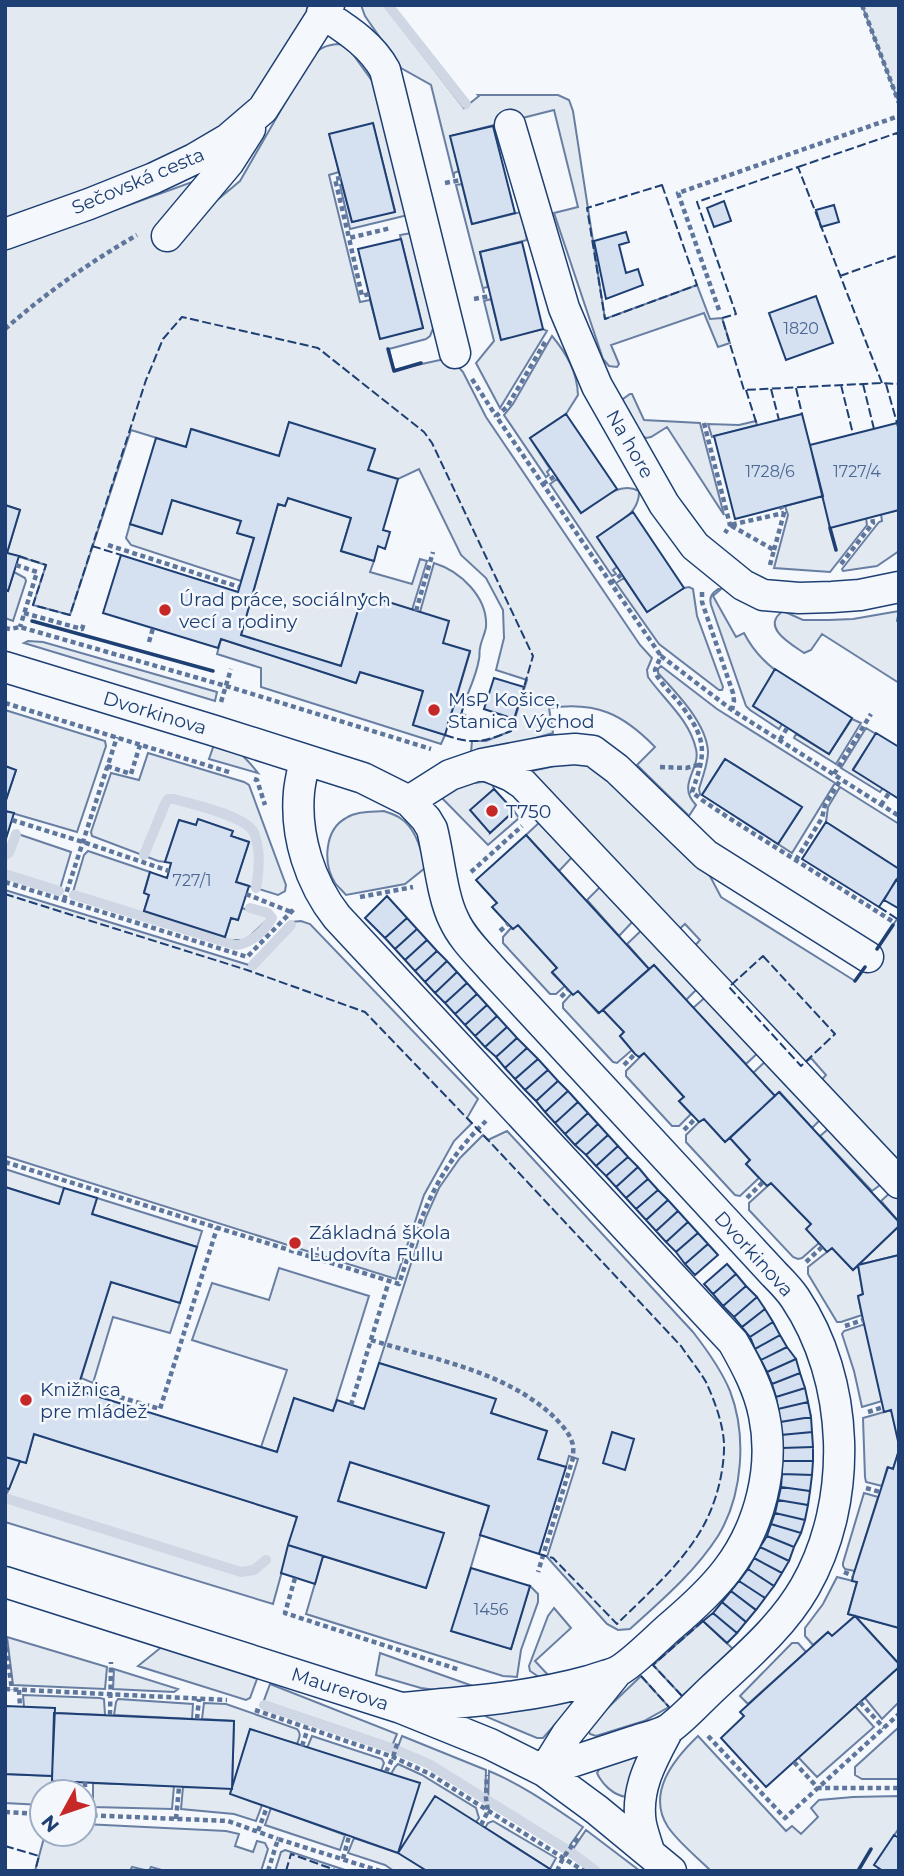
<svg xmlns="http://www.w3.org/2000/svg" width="904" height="1876" font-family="Montserrat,sans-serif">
<rect width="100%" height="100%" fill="#f4f7fb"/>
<path fill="#e3e9f0" stroke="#687fa3" stroke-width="2" d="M5,5H314L244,112L188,148L151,165L5,222Z
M361,5H384L464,108L479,96L478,95H558L569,100L573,111L605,319L697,285L710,319L722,318L730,343L718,347L704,313L611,345L619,364L617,367L609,366L603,359L554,213L578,207L554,110L451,136L459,171L454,173V178L431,85L401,68L365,16Z
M862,5H899V103Z
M338,44L343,45L352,53L375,85L408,215L350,229L340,185L342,184L352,222L395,211L373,124L330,134L339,172L329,175L360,302L370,300L380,338L423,328L400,235L412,233L435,324L430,336L426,339L389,349L394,370L440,360H448L456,364L463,372L486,417L640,645L652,658L647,670L648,677C665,701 689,719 696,749C701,770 676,784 696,805L689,816L637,765L655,747C623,714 596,701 549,708L553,733L475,755L471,753L472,741H486L511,731L527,680L496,670L504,638L503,610L486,578L461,555L419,469L398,479L368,470L375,450L289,423L279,456L192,429L186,447L131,430L70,615L33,605L46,565L7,553L20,510L5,505V250L203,178L210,206L240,181L312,56C320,48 326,45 338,44Z
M462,184L472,224L521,212L527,240L480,252L488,287L483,288L484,293L456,185Z
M491,299L501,339L543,329L547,331L500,408L476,363L494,341L484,301Z
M552,336C567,354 577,372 578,395L566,414L530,438L550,469L547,472L549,475L546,477L504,415L513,404Z
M630,394H632L644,420L700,423L724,515L667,427L651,437L646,438L643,436L624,407L623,399Z
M756,421L757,425L712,437L708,424L739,425Z
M557,479L581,513C598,502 618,480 639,491C640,515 614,525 597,537L617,567L613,570L616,574L612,576L550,484Z
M823,496L866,518L867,525L830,572L774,568L788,515L785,506Z
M288,498L351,518L341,551L374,561L370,572L412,584L420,559L427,561L412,610L363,595L341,666L241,635L278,504L285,506Z
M172,500L241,521L238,533L254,538L241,581L131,545L126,538L130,524L161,534Z
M899,510V551L877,566L843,571L842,569L879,522L882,521L881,514Z
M434,563C460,571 488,597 486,627C485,634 481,641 480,648C479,652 480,656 479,659C477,673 470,688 465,701L456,699L470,652L443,643L420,612Z
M14,572L25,578L26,581L13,621L5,618V590L8,591Z
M624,578L647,612L684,588L689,587L693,589L697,616L723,687L722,690H719L659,644L616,583Z
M718,589H721L713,596L736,637L744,633C752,649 761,659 775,670L753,706L782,724L779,729L750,710L746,706L711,605C709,597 712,593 718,589Z
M783,611L803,620H829L853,619L899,611L897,621L899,622V683L822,634L811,650L804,653C791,644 760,627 783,611Z
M221,639L356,683L360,672L423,691L413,724L445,735L441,744L261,687V668L217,654Z
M28,641L43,642L217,692L215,701L24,643Z
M661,666L717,709L835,783L792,853L778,844L802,807L725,759L702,795L700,794L699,789C702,778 708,764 708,752C707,724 676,692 658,673V669Z
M5,710L105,741L106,746L77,832L5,811V803L16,770L5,766Z
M852,719L861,723L836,764L794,738L796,734L829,754Z
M866,728L876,734L853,769L883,788L880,792L841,768Z
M217,736C232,744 247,759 258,773L209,759Z
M148,753L244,782L249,785L286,885L285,891L278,895L236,882L249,842L231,836L232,831L199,820L196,825L179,820L165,862L158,861L92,836L91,832L111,773L139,780Z
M572,762L594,767L710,876L721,897L855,981L897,919L899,920V1171L819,1083L826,1075L811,1058L801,1066L691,950L700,940L685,924L676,932L523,773Z
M491,781L494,789L490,833L514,811L519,818L488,845L438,794L456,785Z
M840,787L899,824V869L826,822L828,807Z
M384,811C389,813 396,815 400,818C416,828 422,851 425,868L405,884L346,895C343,891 338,887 335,883C323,864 324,830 346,818C357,811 371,812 384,811Z
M543,819L576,853L559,871L526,835Z
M18,834L71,852L60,889L5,871V857L9,853Z
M88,851L150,872L144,892L149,895L144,911L225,937L231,918L238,920L242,908L270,917L246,940H227L73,892L84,855Z
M604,883L636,918L619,936L587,900Z
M5,890L249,965L291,922L301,921L310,924L478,1099L467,1118L472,1123L454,1141L424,1195L396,1279L5,1156Z
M518,925L557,968L552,973L565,986L556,994H550L503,943V937L511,928L513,929Z
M645,927L700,986L686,1000L654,965L649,969L627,944Z
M578,991L598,1013L603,1010L624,1032L620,1036L632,1050L617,1063L613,1062L563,1008V1003L572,993Z
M709,994L761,1050L746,1064L693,1008Z
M644,1053L684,1097L679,1101L691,1114L679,1126H672L626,1076V1071Z
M769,1058L824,1116L812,1128L780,1092L775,1096L753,1073Z
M704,1119L725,1142L730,1138L750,1160L746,1164L759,1178L740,1196L735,1195L686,1142V1135L699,1122Z
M833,1125L884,1182L872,1191L820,1136Z
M507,1131L693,1332C707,1350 721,1369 730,1391C747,1435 743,1495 718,1536C695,1572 662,1600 630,1629L618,1630L607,1624L547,1557L578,1459L569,1456L566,1467L538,1459L547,1431L491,1413L495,1399L379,1363L426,1217L439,1188L460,1158L483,1135L488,1140Z
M5,1169L64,1188L59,1204L5,1187Z
M771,1183L811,1224L819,1243L802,1258L798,1259L793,1257L749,1210V1203Z
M892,1191L899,1198V1222L881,1201Z
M97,1198L202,1231L197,1247L92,1214Z
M899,1226V1255L858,1265L863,1294L858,1296L862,1315L841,1322H837L808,1274V1267L832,1248L853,1270Z
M279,1268L369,1296L333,1411L294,1398L277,1452L261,1447L287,1370L192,1340L212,1283L269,1300Z
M111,1282L180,1303L170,1333L113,1317L93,1383L81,1378Z
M865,1324L882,1401L862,1407L854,1371L842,1334L844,1331Z
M891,1410L899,1441V1450L893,1469L887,1468L882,1486L866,1482L865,1477L863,1418Z
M34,1434L297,1517L273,1604L5,1522V1498L20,1461L26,1462Z
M350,1462L489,1506L452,1631L511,1649L530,1586L538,1594V1602L521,1650L517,1677L503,1676L306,1614L323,1556L426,1588L443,1534L338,1501Z
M864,1493L878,1497L855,1571L845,1569L843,1566V1563Z
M837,1577L857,1582L848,1614L899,1628V1664L855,1616L832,1636L827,1633L813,1645L805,1636V1628L823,1604Z
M554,1608L571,1628L535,1661L549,1676L539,1677L530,1671L529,1666L548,1616Z
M703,1621L733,1649L682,1696L653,1665Z
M7,1637L107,1667L105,1689L13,1685Z
M792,1643H798L806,1652L748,1704L740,1696Z
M164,1645L223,1665L257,1679L250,1698L246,1700L138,1666Z
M380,1653L484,1690L450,1692L421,1688L376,1675Z
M899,1667V1702L882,1719L865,1698Z
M114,1669L178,1689L174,1692L113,1689Z
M641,1676L669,1707L644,1721L596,1736L590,1734L588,1729L595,1720Z
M270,1684L397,1734L390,1751L265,1707L263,1703Z
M23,1695L100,1698L104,1699L105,1715L54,1713L24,1707Z
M574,1696L576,1701L543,1738H537L487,1717L483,1714Z
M118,1699L193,1704L192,1719L114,1715L116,1702Z
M204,1703L226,1704L297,1729C302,1734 299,1738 297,1744L250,1730L232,1789L262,1805L256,1821L234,1814L181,1809L183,1787L232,1788L234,1721L202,1719Z
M855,1706L874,1727L817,1777L798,1757Z
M899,1727V1779H862L855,1775V1767Z
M312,1736L382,1759L384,1763L381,1771L307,1748Z
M402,1736L486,1770L485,1802L428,1767L396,1752Z
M698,1736L786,1831L792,1826L801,1834L818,1817L811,1808L819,1800L853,1797L899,1796V1828L875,1865L883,1871H711C697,1857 679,1843 668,1827C646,1793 674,1759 698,1736Z
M628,1755L637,1757L638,1764L626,1797C613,1795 602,1784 597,1773L603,1763Z
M398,1764L422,1775L476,1808L479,1818L476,1822L422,1871H394L385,1865L348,1853L354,1838L398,1853L391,1774L395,1767Z
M489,1771C523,1785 552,1806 583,1827L565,1852L488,1804Z
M5,1774L52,1776V1781L75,1782V1792H42V1805L5,1803Z
M93,1783L174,1786L172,1809L93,1807Z
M271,1808L345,1835L340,1850L265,1825Z
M493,1821L556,1858L550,1869L485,1828L488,1823Z
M84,1824L226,1831L239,1834L235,1846L253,1852L257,1841L265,1843L268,1849L261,1871H165L151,1867L149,1871L132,1867L130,1871H35L45,1834H84Z
M586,1830L640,1871H591L581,1862L569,1855Z
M285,1850L348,1871H275L281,1852Z"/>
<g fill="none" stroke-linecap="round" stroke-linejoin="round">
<path stroke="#cfd7e4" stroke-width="10" d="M388,5L466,104
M5,855L9,853L16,834
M144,855L165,804L168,799H174C192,804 247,816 254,833C261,849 259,871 256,888
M5,874L59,891
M74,895L235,945C250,945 265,930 272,918L268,913L250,908
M253,965L291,925
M5,1498L241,1572L254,1570L266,1560
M264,1705L394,1749L429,1764L569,1851L596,1871"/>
</g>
<path fill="#d5e0f0" stroke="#1d3f73" stroke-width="2" d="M373,123L395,212L352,222L329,134Z
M493,126L515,213L472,224L450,136Z
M724,201L731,221L714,227L707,208Z
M834,205L839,222L821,227L816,210Z
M626,232L629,242L619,245L626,273L638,269L643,285L606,299L594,241Z
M401,239L423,328L380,339L358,249Z
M522,242L543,329L501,340L480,252Z
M816,296L833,343L786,360L769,313Z
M566,414L617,489L581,513L530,438Z
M802,414L823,496L735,519L714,436Z
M289,422L375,449L368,470L398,479L383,530L390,532L385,549L378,546L374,561L341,551L351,518L288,498L285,506L278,504L241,635L341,666L363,594L449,621L443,643L470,651L445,735L413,725L423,691L360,672L356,683L221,639L218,648L103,613L121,555L238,592L254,538L237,533L241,521L172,500L162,534L130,524L156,438L186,447L191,429L279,456Z
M897,423L899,431V510L830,528L810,445Z
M5,505L20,510L7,553L19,556L8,591L5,590Z
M633,512L684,588L647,612L597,537Z
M775,669L852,718L829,754L753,706Z
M494,678L524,687L514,719L484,709Z
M456,699L465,701L458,725L448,723Z
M876,733L899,747V799L853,770Z
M725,759L802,807L778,844L702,795Z
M5,766L16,770L5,803Z
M494,789L514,811L490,833L470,810Z
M5,811L14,813L5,842Z
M198,819L233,831L231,836L249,842L236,882L249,886L238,920L231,918L225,937L144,911L149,895L144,893L150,872L167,878L171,863L165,862L179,820L196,825Z
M826,822L899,869V876L879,907L802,859Z
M526,835L649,969L599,1013L578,991L573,995L552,972L557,968L518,925L513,929L505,921L492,907L497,903L476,880Z
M896,880L899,882L898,908L884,900Z
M387,896L407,918L385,938L365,918Z
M407,918L417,929L395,949L385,938Z
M417,929L427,940L405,960L395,949Z
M427,940L437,951L415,971L405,960Z
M437,951L447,961L425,982L415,971Z
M447,961L457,972L435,993L425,982Z
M654,965L775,1096L725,1142L704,1119L699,1122L679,1101L684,1097L644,1053L639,1057L635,1054L620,1036L624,1032L603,1010Z
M457,972L467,983L445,1003L435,993Z
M467,983L477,994L455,1014L445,1003Z
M477,994L487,1005L465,1025L455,1014Z
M487,1005L497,1016L475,1036L465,1025Z
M497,1016L507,1027L485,1047L475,1036Z
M507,1027L517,1038L496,1057L485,1047Z
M517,1038L527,1048L505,1068L496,1057Z
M527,1048L538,1059L515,1079L505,1068Z
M538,1059L548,1070L525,1090L515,1079Z
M548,1070L558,1081L536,1101L525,1090Z
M558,1081L568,1091L545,1112L536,1101Z
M568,1091L578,1102L555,1123L545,1112Z
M779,1092L899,1222V1226L853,1270L832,1248L827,1252L806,1229L811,1224L771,1183L767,1186L746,1164L750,1160L730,1138Z
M578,1102L588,1113L565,1134L555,1123Z
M588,1113L598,1124L575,1145L565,1134Z
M598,1124L608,1135L586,1155L575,1145Z
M608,1135L618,1146L596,1166L586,1155Z
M618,1146L628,1157L606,1176L596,1166Z
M628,1157L638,1167L616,1187L606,1176Z
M638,1167L648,1179L626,1198L616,1187Z
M648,1179L658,1190L636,1209L626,1198Z
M5,1187L59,1204L64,1188L97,1198L92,1214L197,1247L180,1303L111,1282L77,1390L277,1452L294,1398L333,1411L337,1400L364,1409L379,1363L496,1399L491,1413L547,1431L538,1459L566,1467L539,1554L480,1535L489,1506L350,1462L338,1501L444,1533L426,1588L288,1545L297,1517L34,1434L26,1463L5,1457Z
M658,1190L668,1200L646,1220L636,1209Z
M668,1200L678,1211L656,1231L646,1220Z
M678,1211L688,1222L666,1242L656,1231Z
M688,1222L698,1233L676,1252L666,1242Z
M698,1233L708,1244L685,1264L676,1252Z
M708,1244L718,1255L695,1275L685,1264Z
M899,1255V1441H898L891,1410L884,1412L862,1315L858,1296L863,1294L858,1265Z
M727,1264L736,1274L713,1294L704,1284Z
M736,1274L746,1286L723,1306L713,1294Z
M746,1286L757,1297L734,1317L723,1306Z
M757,1297L765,1309L742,1327L734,1317Z
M765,1309L773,1322L750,1337L742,1327Z
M773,1322L780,1335L755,1349L750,1337Z
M780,1335L787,1347L761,1360L755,1349Z
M787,1347L796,1359L767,1372L761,1360Z
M796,1359L800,1373L772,1384L767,1372Z
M800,1373L805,1388L776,1397L772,1384Z
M805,1388L808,1402L778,1409L776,1397Z
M808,1402L811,1417L780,1422L778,1409Z
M811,1417L812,1432L781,1435L780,1422Z
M612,1432L634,1439L625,1470L603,1463Z
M812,1432L813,1447L782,1448L781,1435Z
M813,1447V1461H782V1448Z
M899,1450V1628L848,1614L857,1582L852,1581L853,1576L888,1467L893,1469Z
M5,1457L20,1461L9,1489L5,1488Z
M782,1461H813L812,1475L782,1474Z
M782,1474L812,1475L810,1491L781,1487Z
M781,1487L810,1491L808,1505L778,1500Z
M778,1500L808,1505L805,1520L775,1513Z
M775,1513L805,1520L801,1533L771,1524Z
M771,1524L801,1533L794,1547L767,1536Z
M767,1536L794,1547L789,1561L760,1547Z
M288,1545L323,1556L315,1584L281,1573Z
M760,1547L789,1561L782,1573L754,1558Z
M754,1558L782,1573L774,1586L748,1569Z
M471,1568L530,1586L511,1649L451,1631Z
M748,1569L774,1586L765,1598L739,1581Z
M739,1581L765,1598L756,1610L731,1591Z
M731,1591L756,1610L746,1622L722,1602Z
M722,1602L746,1622L737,1633L713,1613Z
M713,1613L737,1633L727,1643L703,1621Z
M855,1616L899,1664V1667L766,1787L721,1738L744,1716L740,1712L828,1632L832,1636Z
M5,1706L55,1708L52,1776L5,1774Z
M54,1713L234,1721L232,1789L52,1781Z
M250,1729L420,1783L398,1853L230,1794Z
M435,1796L481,1825L553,1871H427L398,1853Z
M894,1835L899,1838V1871H883L874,1865Z"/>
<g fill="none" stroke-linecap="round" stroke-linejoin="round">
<defs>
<path id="minor" d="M322,13C346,29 371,44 385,70L455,353
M510,125L564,308L597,386L664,504L695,546L743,585L763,595L799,598L832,597L860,595L899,587
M5,234L89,204L154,178L194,159L228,139L263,109L329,5
M167,236L229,162L250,129
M5,667L212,730L363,778L409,801L426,819L432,829C439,856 442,897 454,920C462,938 478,953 491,968L774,1274C781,1281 789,1289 795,1298C850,1380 854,1501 805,1587C782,1627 746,1657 713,1688C699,1701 685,1717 670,1728C660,1735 646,1737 635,1741C605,1751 574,1761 544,1771
M305,760C303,770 300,781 299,792C295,836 310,883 337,917L733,1342C746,1365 759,1389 764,1415C775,1467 760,1527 727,1570C711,1591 691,1609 671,1626C658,1637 628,1668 614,1673C606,1676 597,1678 589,1681C528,1698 464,1702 401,1708
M482,764L511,776L523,784L899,1183
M409,801L450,775L482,764L550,751L575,749L593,751L617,769L706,855L868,957
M5,1582L401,1708L490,1744L544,1771L597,1810L671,1871
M544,1771L567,1734L617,1672
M649,1851C646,1842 643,1833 641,1824C635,1789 652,1760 668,1730"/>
</defs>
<use href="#minor" stroke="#1d3f73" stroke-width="33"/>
<path stroke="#5e769c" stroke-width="4.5" stroke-dasharray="5 3.5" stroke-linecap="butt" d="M862,5L899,103
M341,178L335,179L349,238
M445,183L461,180
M369,294L362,296L349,238L391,228
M474,299L490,296
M719,310L678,193L899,116
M5,329C46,293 90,262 137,235
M545,342L507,407L496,416L661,656
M472,379L496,416
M704,423L730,525L725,533
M543,484L555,476
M108,545L239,587
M774,550L784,513L781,507
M841,564L873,523L872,517
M16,565L37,572L20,627
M770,565L774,550L730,525L784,513
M611,583L622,574
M702,592V602L733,693L734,701L732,710
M416,611L433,552
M24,613L82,629L84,623
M5,628L10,629L20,627L226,686L431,749
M149,642L153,628
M221,702L231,669
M5,703L232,773
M461,715L468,717
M780,740L787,728
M107,766L131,774L140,745
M660,767L686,768L702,764
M834,774L871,714
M254,779L257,780L265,805
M881,805L889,793
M12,820L83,842L169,871
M796,860L822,818L825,805L841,779
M471,872L522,826
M5,882L247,957L294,909
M246,894L291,912
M360,897L413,887
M64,900L117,737
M892,921L729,818L702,800L692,792C705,755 708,742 684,709C675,696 663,687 656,674L655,670L661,656L732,710L899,816
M500,931L508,924
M561,997L568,990
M624,1065L635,1054
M684,1130L696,1118
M5,1162L399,1284C421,1217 434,1171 486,1121
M747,1198L763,1182
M806,1262L823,1246
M845,1326L863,1320
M371,1340C432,1359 505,1371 553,1416C560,1423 569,1432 572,1442C574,1446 573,1453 573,1458L538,1572
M79,1385L160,1409L217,1228
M351,1405L389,1281
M868,1412L884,1407
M866,1488L880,1492
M844,1572L853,1576
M295,1578L285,1613L460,1670
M5,1639L12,1690
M5,1689L227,1700
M19,1690L20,1707
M860,1702L884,1728
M255,1710L393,1757L430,1774L584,1871
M110,1715L111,1662
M197,1719L199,1699
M708,1736L785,1818L899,1714
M302,1746L308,1728
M794,1762L818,1788H899
M386,1772L393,1757L398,1741
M85,1782V1815
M5,1812L42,1814
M84,1815L228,1821L278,1839
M176,1819L179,1787
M481,1825L488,1811L486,1798L487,1775
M258,1831L267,1807
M343,1859L349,1836
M268,1871L278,1839L380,1871
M557,1871L563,1858L579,1836"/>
<use href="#minor" stroke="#f4f7fb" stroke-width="30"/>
<path stroke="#1d3f73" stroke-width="2" stroke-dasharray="9 3.5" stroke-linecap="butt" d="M798,167L897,133L899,137
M662,185L697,285L605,319L587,208Z
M840,276L899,255
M882,383L798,167L697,202L736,314L722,318L744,390L882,383L899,384
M863,384L874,429
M886,384L897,423
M841,385L853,434
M796,388L802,414
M771,389L779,420
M746,390L757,425
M92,546L121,555
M19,556L46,565L33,605L70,615L146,380L163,339L182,317L318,348L424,432L432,443L533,656L524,687
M445,735C473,745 484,742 511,731L514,719
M5,894L247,970L365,1012L488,1140L681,1346C689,1358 699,1370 706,1382C715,1402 725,1428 724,1450C723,1481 712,1516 694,1541C673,1572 643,1598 617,1624L553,1558L539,1554
M879,907L899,920
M763,956L835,1034L801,1066L729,987Z
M641,1676L669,1707
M682,1696L653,1665L703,1621
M5,1846L39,1856L35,1871
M286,1871L291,1854L338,1871"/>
<path stroke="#1d3f73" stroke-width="3.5" d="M388,349L394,371L421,363
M830,528L836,550
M32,621L213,671
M877,949L893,925
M855,981L865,967
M858,1871L871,1849"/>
</g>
<g fill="#c62828" stroke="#f4f7fb" stroke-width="2.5">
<circle cx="165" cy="610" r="7"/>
<circle cx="434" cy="710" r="7"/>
<circle cx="492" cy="811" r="7"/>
<circle cx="295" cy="1243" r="7"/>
<circle cx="26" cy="1400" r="7"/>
</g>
<g text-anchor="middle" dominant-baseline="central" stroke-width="5" stroke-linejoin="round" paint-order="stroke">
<g font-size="16" fill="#4b6792">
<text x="801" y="328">1820</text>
<text x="770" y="471">1728/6</text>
<text x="857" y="471">1727/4</text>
<text x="192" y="880">727/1</text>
<text x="491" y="1609">1456</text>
</g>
<g font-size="19" fill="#1d3f73" stroke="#f4f7fb">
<text transform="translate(138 181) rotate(-23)">Sečovská cesta</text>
<text transform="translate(630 444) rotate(60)">Na hore</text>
<text transform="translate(155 713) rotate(17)">Dvorkinova</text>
<text transform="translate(754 1254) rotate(48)">Dvorkinova</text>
<text transform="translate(340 1689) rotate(18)">Maurerova</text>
</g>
<g font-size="19" fill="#1d3f73" stroke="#f4f7fb" text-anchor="start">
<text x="179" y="599">Úrad práce, sociálnych<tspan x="179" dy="22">vecí a rodiny</tspan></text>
<text x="448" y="699">MsP Košice,<tspan x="448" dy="22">Stanica Východ</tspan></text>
<text x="506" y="811">T750</text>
<text x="309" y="1232">Základná škola<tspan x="309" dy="22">Ľudovíta Fullu</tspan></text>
<text x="40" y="1389">Knižnica<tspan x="40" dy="22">pre mládež</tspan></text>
</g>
</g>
<rect width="904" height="1876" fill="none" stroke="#1d3f73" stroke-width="14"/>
<g transform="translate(63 1813) rotate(230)"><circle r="33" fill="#f4f7fb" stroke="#9eadc5" stroke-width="2"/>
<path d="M0-5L12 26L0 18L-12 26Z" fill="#c62828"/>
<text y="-10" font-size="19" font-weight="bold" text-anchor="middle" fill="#1d3f73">N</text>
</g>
</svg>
